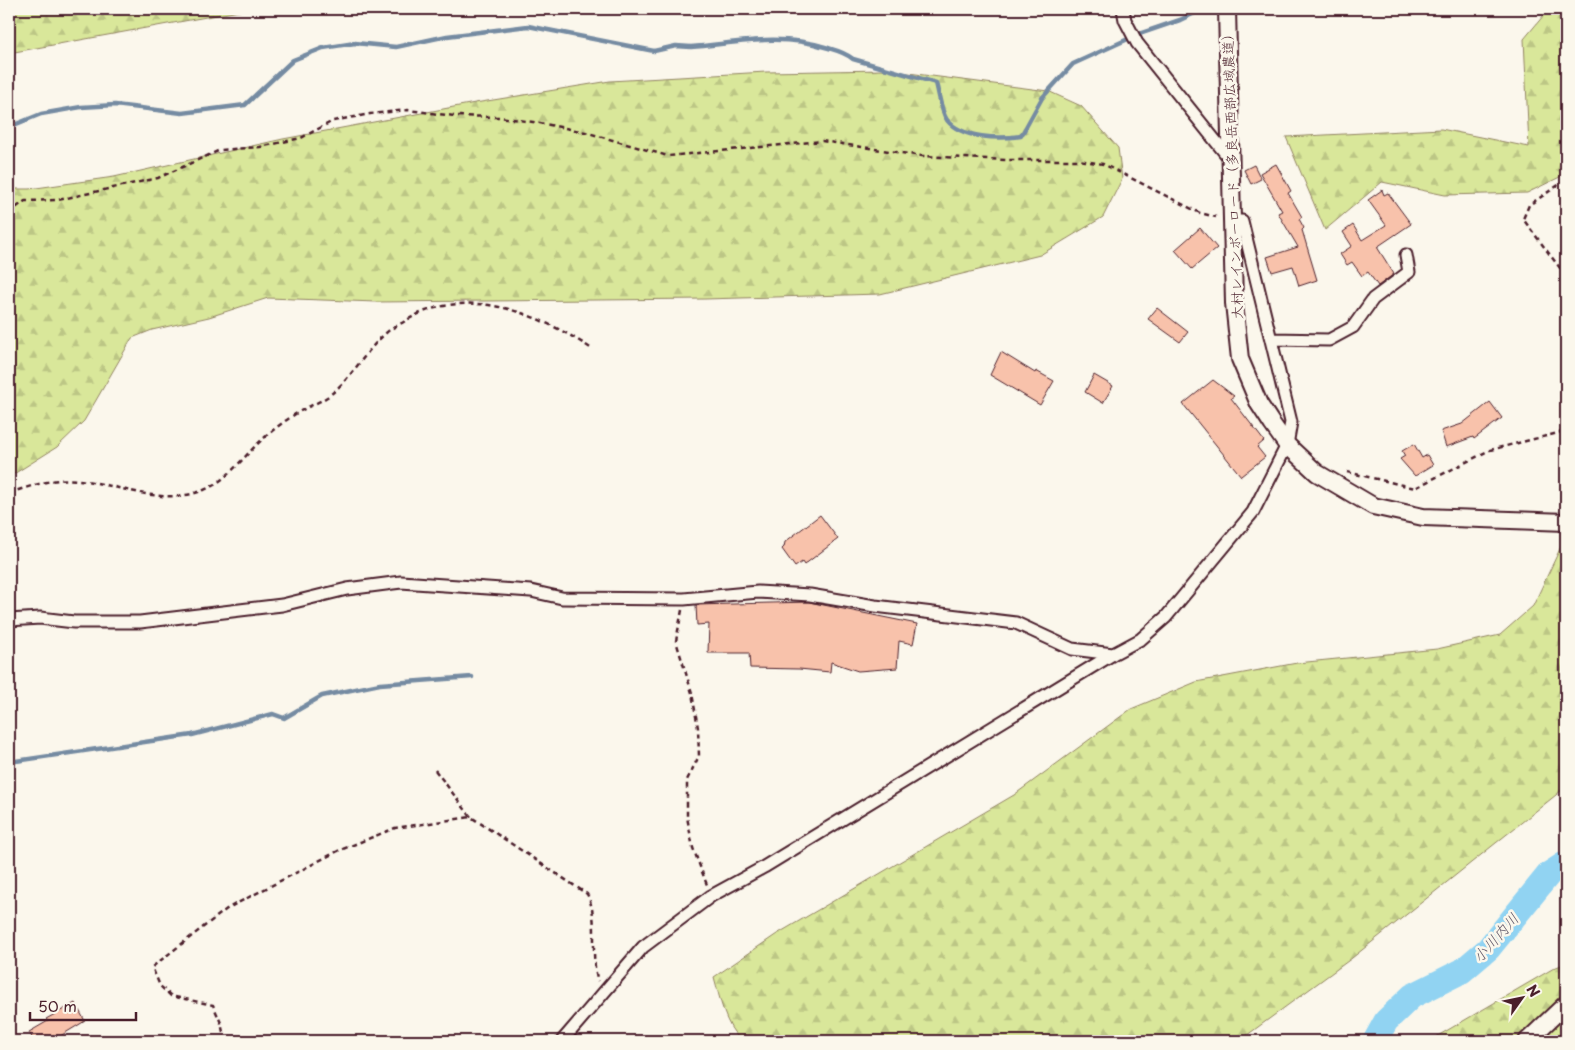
<svg xmlns="http://www.w3.org/2000/svg" width="1575" height="1050" font-family="'Playpen Sans','Klee One',sans-serif">
<defs>
<pattern id="forest-firs" width="22" height="20" patternUnits="userSpaceOnUse" patternTransform="scale(1.25)"><rect width="22" height="20" fill="#d9e79a"/><path d="M5 1l3.5 6h-7zM16 11l3.5 6h-7z" fill="#bcc685"/></pattern>
</defs>
<rect width="100%" height="100%" fill="#fbf7ec"/>
<filter id="ink" filterUnits="userSpaceOnUse"><feTurbulence type="fractalNoise" baseFrequency=".02" numOctaves="2"/><feDisplacementMap in="SourceGraphic" scale="10" xChannelSelector="R" yChannelSelector="G"/><feConvolveMatrix kernelMatrix="1 2 1 2 8 2 1 2 1" color-interpolation-filters="sRGB"/></filter>
<g filter="url(#ink)">
<path fill="url(#forest-firs)" stroke="#928362" d="M9,9H250L9,53Z
M1549,9H1566V174L1527,193L1445,195L1382,182L1325,230L1286,137L1441,129L1529,147L1524,39Z
M885,70L1048,91L1081,106L1118,148L1122,179L1103,217L1040,255L880,294L705,299L376,302L268,298L209,317L152,330L132,338L84,421L57,447L9,477V189H29L114,177L283,139L475,103L610,81L766,72Z
M1566,536V787L1352,958L1239,1041H742C725,1027 720,998 714,977L777,934L1014,795L1131,709L1196,682L1297,663L1437,649L1500,635L1533,606Z
M1566,963V1041H1429L1554,968Z"/>
<g fill="none" stroke-linecap="round" stroke-linejoin="round">
<path stroke="#758ba2" stroke-width="4.5" d="M9,127L41,114L81,107L115,105L182,113L245,105L293,60L323,48L355,43L396,47L447,36L528,26L654,51L676,46L691,47C738,43 779,33 825,47C835,50 845,52 853,59L936,83C939,94 941,112 947,120C962,139 1000,139 1021,136L1042,98L1073,64L1139,34L1180,20L1203,9
M9,762L192,735L273,714L284,718L322,696L380,684L472,677"/>
<path stroke="#91d3f2" stroke-width="25" d="M1375,1041L1386,1021L1412,996L1462,971L1488,949L1549,874L1566,863"/>
</g>
<path fill="#f8c2ab" stroke="#4a1f2b" d="M1276,164L1291,191L1288,193L1302,217L1299,219L1304,228L1302,230L1317,280L1299,286L1293,266L1272,272L1267,257L1298,247L1278,213L1282,211L1260,173Z
M1254,165L1261,179L1251,184L1244,170Z
M1382,190L1384,195L1388,193L1411,224L1377,247L1394,274L1378,286L1368,272L1362,276L1352,262L1347,265L1340,254L1352,246L1343,232L1353,225L1362,240L1386,225L1368,200Z
M1200,228L1217,248L1192,269L1175,250Z
M1157,308L1188,332L1180,342L1148,319Z
M1001,352L1035,373L1036,371L1054,381L1040,405L990,375Z
M1094,375L1113,386L1103,403L1085,392Z
M1213,380L1234,396L1231,398L1264,441L1257,447L1265,457L1241,476L1183,404Z
M1490,402L1502,418L1474,439L1473,437L1446,447L1441,431L1462,424Z
M1414,444L1422,458L1427,455L1433,465L1415,476L1400,459L1405,456L1402,451Z
M820,515L838,539L804,565L802,562L795,567L782,549L784,547L785,542Z
M809,602L917,624L913,644L899,641L897,668L858,671L831,662L830,672L799,669L750,668L749,653H708L709,624L697,625L696,605Z
M75,1003L85,1021L52,1041H34L29,1032L48,1021L46,1019Z"/>
<g fill="none" stroke-linecap="round" stroke-linejoin="round">
<defs>
<path id="street" d="M1123,9L1125,20L1137,43L1230,159
M1272,339L1329,340L1353,327L1373,299L1409,272L1406,255
M9,620L40,618L74,622H140L282,605L347,589L401,582L531,591L562,598L684,599L758,592L810,595L875,606L1016,623L1072,649L1113,654
M562,1041L643,947L711,896L764,867L1113,654L1141,639L1166,617L1253,512L1287,445L1291,422L1242,221H1231"/>
<path id="secondary" d="M1227,9L1234,303L1240,359L1259,404L1272,424L1287,445L1317,473L1373,506L1423,517L1566,522
M1527,1041L1566,1004"/>
</defs>
<use href="#street" stroke="#4a1f2b" stroke-width="15"/>
<use href="#secondary" stroke="#4a1f2b" stroke-width="20"/>
<path stroke="#4a1f2b" stroke-width="2.5" stroke-dasharray="5 4" stroke-linecap="butt" d="M1566,180L1529,205L1523,219L1566,276
M9,213L25,201L58,200L158,178L220,150L260,147L301,138L333,121L370,114L408,110L454,116L499,117L540,123L585,132L668,156L822,141L922,156L1006,160H1078L1103,164L1200,213L1216,217
M1347,472L1415,488L1490,450L1566,431
M9,493C32,486 54,477 79,480C122,485 161,507 204,490C229,480 244,455 264,438C274,429 286,420 297,413C307,407 318,403 327,397C351,380 364,352 386,333C391,328 399,325 405,321C467,284 536,312 592,349
M682,610L676,641L692,693L698,728L699,756L687,780V817L693,848L707,885
M435,770L471,817
M225,1041L221,1023L213,1005L171,996L160,986L152,967L228,908L338,851L395,828L471,817L587,894C600,920 589,953 598,981"/>
<use href="#street" stroke="#fbf7ec" stroke-width="11"/>
<use href="#secondary" stroke="#fbf7ec" stroke-width="16"/>
</g>
</g>
<g text-anchor="middle" dominant-baseline="central" stroke-width="5" stroke-linejoin="round" paint-order="stroke">
<g font-size="14" fill="#4a1f2b" stroke="#fbf7ec">
<text transform="translate(1232 173) rotate(-92)">大村レインボーロード（多良岳西部広域農道）</text>
</g>
<g font-size="15" font-style="italic" fill="#5f5567" stroke="#fbf7ec">
<text transform="translate(1495 937) rotate(-48)">小川内川</text>
</g>
</g>
<rect width="1575" height="1050" fill="none" stroke="#fbf7ec" stroke-width="30"/>
<rect x="15" y="15" width="1545" height="1020" fill="none" stroke="#4a1f2b" stroke-width="2" filter="url(#ink)"/>
<g transform="translate(1522 998) rotate(57)" stroke="#fbf7ec" stroke-width="4" paint-order="stroke">
<path d="M0-4L9 19L0 12L-9 19Z" fill="#4a1f2b"/>
<text y="-8" font-size="14" font-weight="bold" text-anchor="middle" fill="#4a1f2b">N</text>
</g>
<path d="M30 1012v8h106v-8" fill="none" stroke="#4a1f2b" stroke-width="2.5"/>
<text x="38" y="1012" font-size="15" fill="#4a1f2b" stroke="#fbf7ec" stroke-width="4" paint-order="stroke">50 m</text>
</svg>
